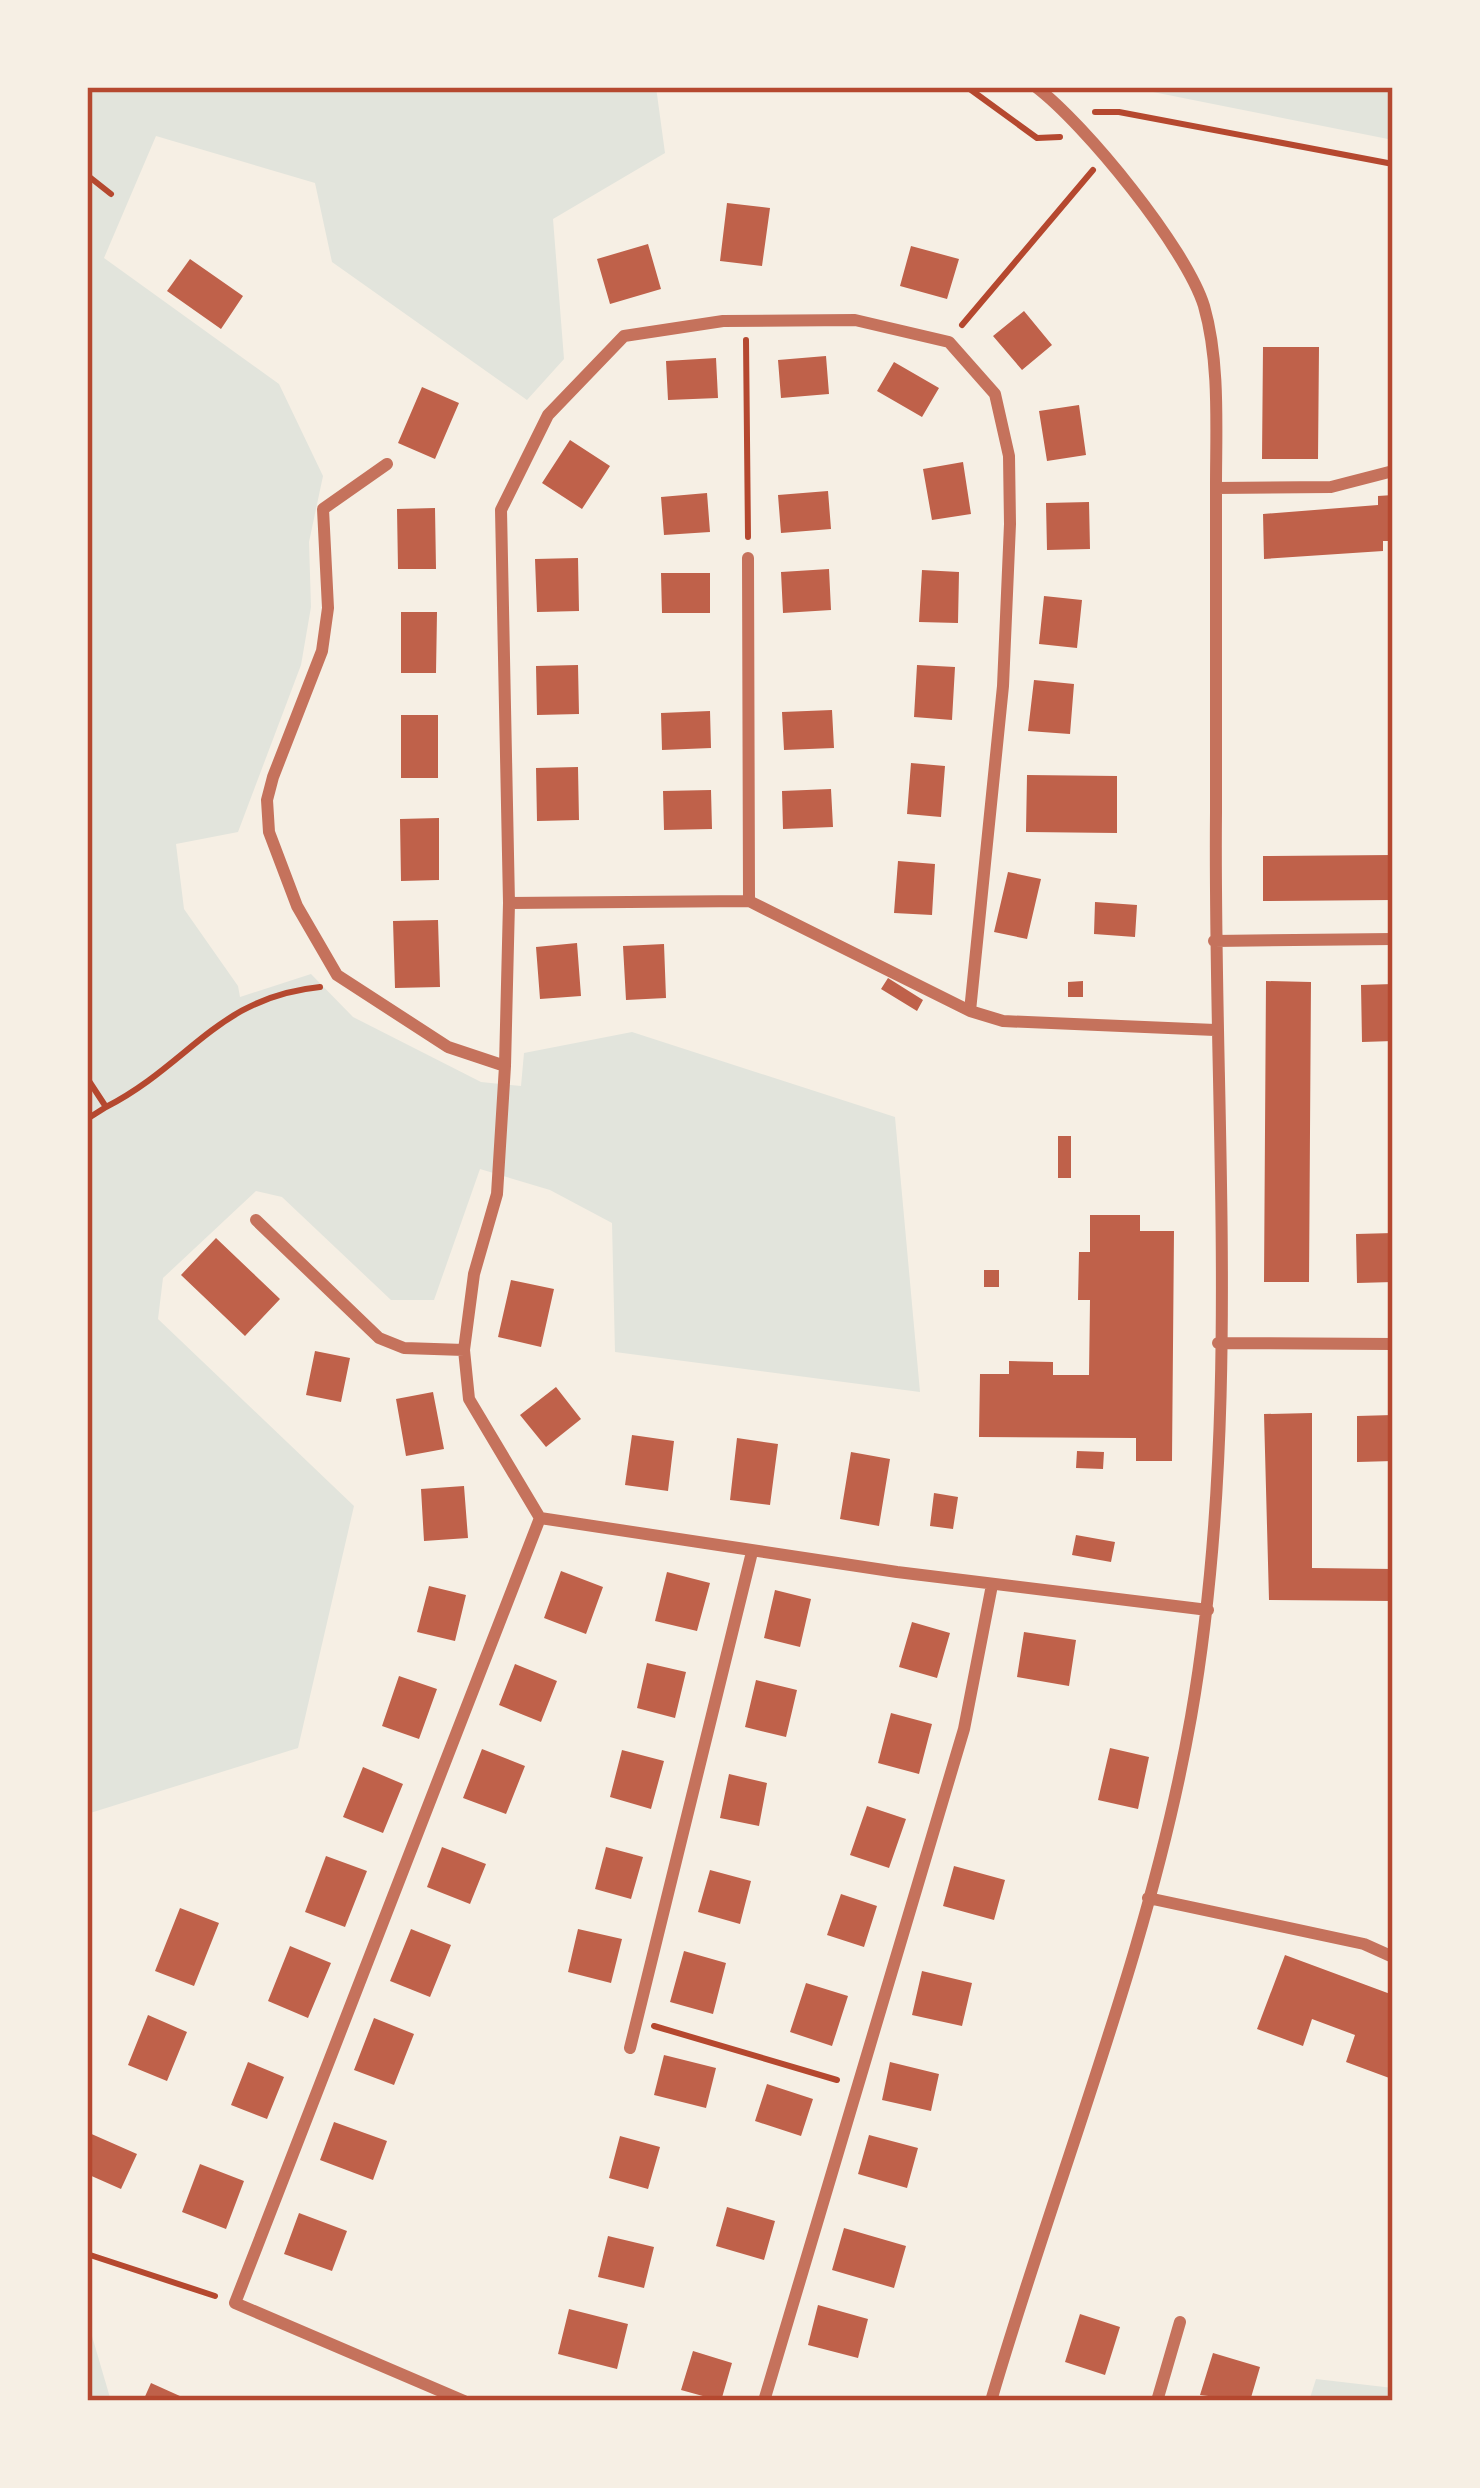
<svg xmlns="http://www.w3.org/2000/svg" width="1480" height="2488" font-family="'Sofia Sans Condensed',sans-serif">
<rect width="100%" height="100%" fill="#f6efe4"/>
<path fill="#e2e4dc" d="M87,87H656L665,153L553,219L564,359L527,400L332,262L315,183L156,136L104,258L279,384L323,476L309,542L311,607L301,665L238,832L176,844L184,909L238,986L240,997L311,974L353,1017L481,1082L521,1086L524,1053L632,1032L895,1117L920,1392L615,1352L612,1223L550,1190L480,1169L434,1300H391L282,1197L256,1191L163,1278L158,1319L354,1506L298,1748L87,1814Z
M1139,87H1393V140L1148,91Z
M87,2319L111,2401H87Z
M1316,2379L1393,2388V2401H1309Z"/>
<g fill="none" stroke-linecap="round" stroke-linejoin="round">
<path stroke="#c9d6d2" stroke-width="10" d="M1257,87H1288"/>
</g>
<path fill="#bf614a" d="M727,203L770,208L762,266L720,261Z
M648,244L661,289L610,304L597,259Z
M911,246L959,259L947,299L900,286Z
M190,259L243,296L221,329L167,291Z
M1024,311L1052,345L1022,370L993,336Z
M1263,347H1319L1318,459H1262Z
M826,356L829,394L781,398L778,360Z
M716,358L718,398L668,400L666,361Z
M894,362L939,388L922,417L877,391Z
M422,387L459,403L435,459L398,443Z
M1079,405L1086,455L1047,461L1039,411Z
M570,440L610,466L582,509L542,483Z
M963,462L971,514L932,520L923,469Z
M828,491L831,529L781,533L778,495Z
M707,493L710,532L664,535L661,497Z
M1393,495V541H1383V551L1264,559L1263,514L1378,505V496Z
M1089,502L1090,549L1047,550L1046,503Z
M435,508L436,569H398L397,509Z
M578,558L579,611L537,612L535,559Z
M829,569L831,610L783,613L781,572Z
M922,570L959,572L958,623L919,622Z
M661,573H710V613H662Z
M1044,596L1082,600L1077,648L1039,644Z
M401,612H437L436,673H401Z
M578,665L579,714L537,715L536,666Z
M917,665L955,667L952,720L914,717Z
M1034,680L1074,684L1070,734L1028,731Z
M832,710L834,748L784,750L782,712Z
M710,711L711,748L662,750L661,713Z
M401,715H438V778H401Z
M911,763L945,766L941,817L907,814Z
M578,767L579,820L537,821L536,768Z
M1027,775L1117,776V833L1026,832Z
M831,789L833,827L783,829L782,791Z
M711,790L712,829L664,830L663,791Z
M439,818V880L401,881L400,819Z
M1393,855V900L1263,901V856Z
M898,861L935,864L932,915L894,913Z
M1008,872L1041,879L1027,939L994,932Z
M1095,902L1137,905L1135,937L1094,934Z
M438,920L440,987L395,988L393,921Z
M577,943L581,996L540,999L536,947Z
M664,944L666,998L626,1000L623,946Z
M888,978L923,1000L917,1011L881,989Z
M1083,981V997H1068V982Z
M1266,981L1311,982L1309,1282H1264Z
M1393,984V1041L1362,1042L1361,985Z
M1058,1136H1071V1178H1058Z
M1090,1215H1140V1231H1174L1172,1461H1136V1438L979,1437L980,1374H1009V1361L1053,1362V1375H1089L1090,1300H1078L1079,1252H1090Z
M1393,1233V1282L1357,1283L1356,1234Z
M216,1238L280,1299L245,1336L181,1275Z
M984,1270H999V1287H984Z
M511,1280L554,1289L541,1347L498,1337Z
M315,1351L350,1358L341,1402L306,1395Z
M556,1387L581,1419L546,1447L520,1415Z
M433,1392L444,1449L406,1456L396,1399Z
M1312,1413V1568L1393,1569V1601L1269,1600L1264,1414Z
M1393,1415V1461L1357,1462V1416Z
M632,1435L674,1441L668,1491L625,1485Z
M737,1438L778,1444L770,1505L730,1500Z
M1077,1451L1104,1452L1103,1469L1076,1468Z
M851,1452L890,1459L879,1526L840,1519Z
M464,1486L468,1538L424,1541L421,1489Z
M934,1493L958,1497L953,1529L930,1526Z
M1076,1535L1115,1542L1111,1562L1072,1555Z
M561,1571L603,1587L586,1634L544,1618Z
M667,1572L710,1583L697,1631L655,1621Z
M429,1586L466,1595L455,1641L417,1632Z
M775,1590L811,1599L800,1647L764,1638Z
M912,1622L950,1633L937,1678L899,1667Z
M1024,1632L1076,1640L1069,1686L1017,1677Z
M647,1663L686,1672L675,1718L637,1708Z
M515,1664L557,1681L541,1722L499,1705Z
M399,1676L437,1689L419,1739L382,1726Z
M756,1680L797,1690L786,1737L745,1727Z
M891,1713L932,1724L919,1774L878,1763Z
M1110,1748L1149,1757L1138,1809L1098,1800Z
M482,1749L525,1766L506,1814L463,1798Z
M622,1750L664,1761L651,1809L610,1797Z
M363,1767L403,1784L383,1833L343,1817Z
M729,1774L767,1783L759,1826L720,1818Z
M867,1806L906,1819L889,1868L850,1855Z
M442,1847L486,1864L470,1904L427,1887Z
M606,1847L643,1857L631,1899L595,1889Z
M326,1856L367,1871L345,1927L305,1912Z
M954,1866L1005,1880L994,1920L943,1906Z
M710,1870L751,1881L740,1924L698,1912Z
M841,1894L877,1906L864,1947L827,1935Z
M180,1908L219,1923L194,1986L155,1971Z
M411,1929L451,1945L430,1997L390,1981Z
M578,1929L622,1939L611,1983L568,1972Z
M290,1946L331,1963L308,2018L268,2001Z
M684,1951L726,1963L713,2014L670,2002Z
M1285,1955L1393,1995L1392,2079L1346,2062L1355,2035L1312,2019L1303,2046L1257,2029Z
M922,1971L972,1983L962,2026L912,2015Z
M806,1983L848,1996L832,2046L790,2032Z
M148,2015L187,2032L167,2081L128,2065Z
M374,2018L414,2034L394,2085L354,2070Z
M664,2055L716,2068L706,2108L654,2095Z
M248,2062L284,2077L267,2119L231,2105Z
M890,2062L939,2074L931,2111L882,2100Z
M767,2084L813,2099L801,2136L755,2121Z
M334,2122L387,2141L373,2180L320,2160Z
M87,2132L137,2154L121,2189L87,2174Z
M869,2135L918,2148L907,2188L858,2174Z
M620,2136L660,2147L648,2189L609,2178Z
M200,2164L244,2181L226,2229L182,2212Z
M727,2207L775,2221L764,2260L716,2246Z
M299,2213L347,2231L332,2271L284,2254Z
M844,2228L906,2246L894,2288L832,2270Z
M608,2236L654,2247L644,2288L598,2277Z
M818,2305L868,2319L858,2358L808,2345Z
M569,2309L628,2324L617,2369L558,2354Z
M1080,2314L1120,2327L1105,2375L1065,2362Z
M693,2351L732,2363L721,2401L681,2390Z
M1213,2353L1260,2367L1250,2401L1200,2395Z
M151,2383L191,2401H143Z"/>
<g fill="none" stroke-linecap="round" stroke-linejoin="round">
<path stroke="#b5482f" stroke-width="6" d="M967,87L1037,138L1060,137
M1095,112H1119L1393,164
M87,175L111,194
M962,325L1093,170
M746,340L748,537
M87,1078L106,1107C190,1064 218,997 320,987
M87,1119L106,1107
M654,2026L837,2080
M87,2254L215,2296"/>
<path stroke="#c5725c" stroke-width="12" d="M387,464L323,509L328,608L322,651L273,777L267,800L269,832L297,906L337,975L448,1047L505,1066
M1216,488L1331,487L1393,471
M748,558L749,901
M509,903L749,901L970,1011
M1214,941L1393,939
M256,1220L379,1338L404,1348L464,1350
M1218,1343L1393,1344
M540,1518L897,1572L1208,1610
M1148,1898L1364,1944L1393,1957
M630,2048L752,1552
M464,2401L235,2303L540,1518L469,1399L464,1350L474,1274L497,1194L505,1066L509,903L501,510L548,415L624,336L723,321L855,320L949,342L995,394L1009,456L1010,524L1003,686L970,1011L1003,1021L1215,1030
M764,2401L964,1729L992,1585
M991,2401C1057,2174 1150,1950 1191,1717C1243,1420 1213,1112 1216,812C1217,704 1217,595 1216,486C1216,428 1220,362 1204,306C1186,248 1085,124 1036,87
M1157,2401L1180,2322"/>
</g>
<rect width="1480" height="2488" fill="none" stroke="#f6efe4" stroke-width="180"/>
<rect x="90" y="90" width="1300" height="2308" fill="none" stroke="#b5482f" stroke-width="4.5"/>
</svg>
